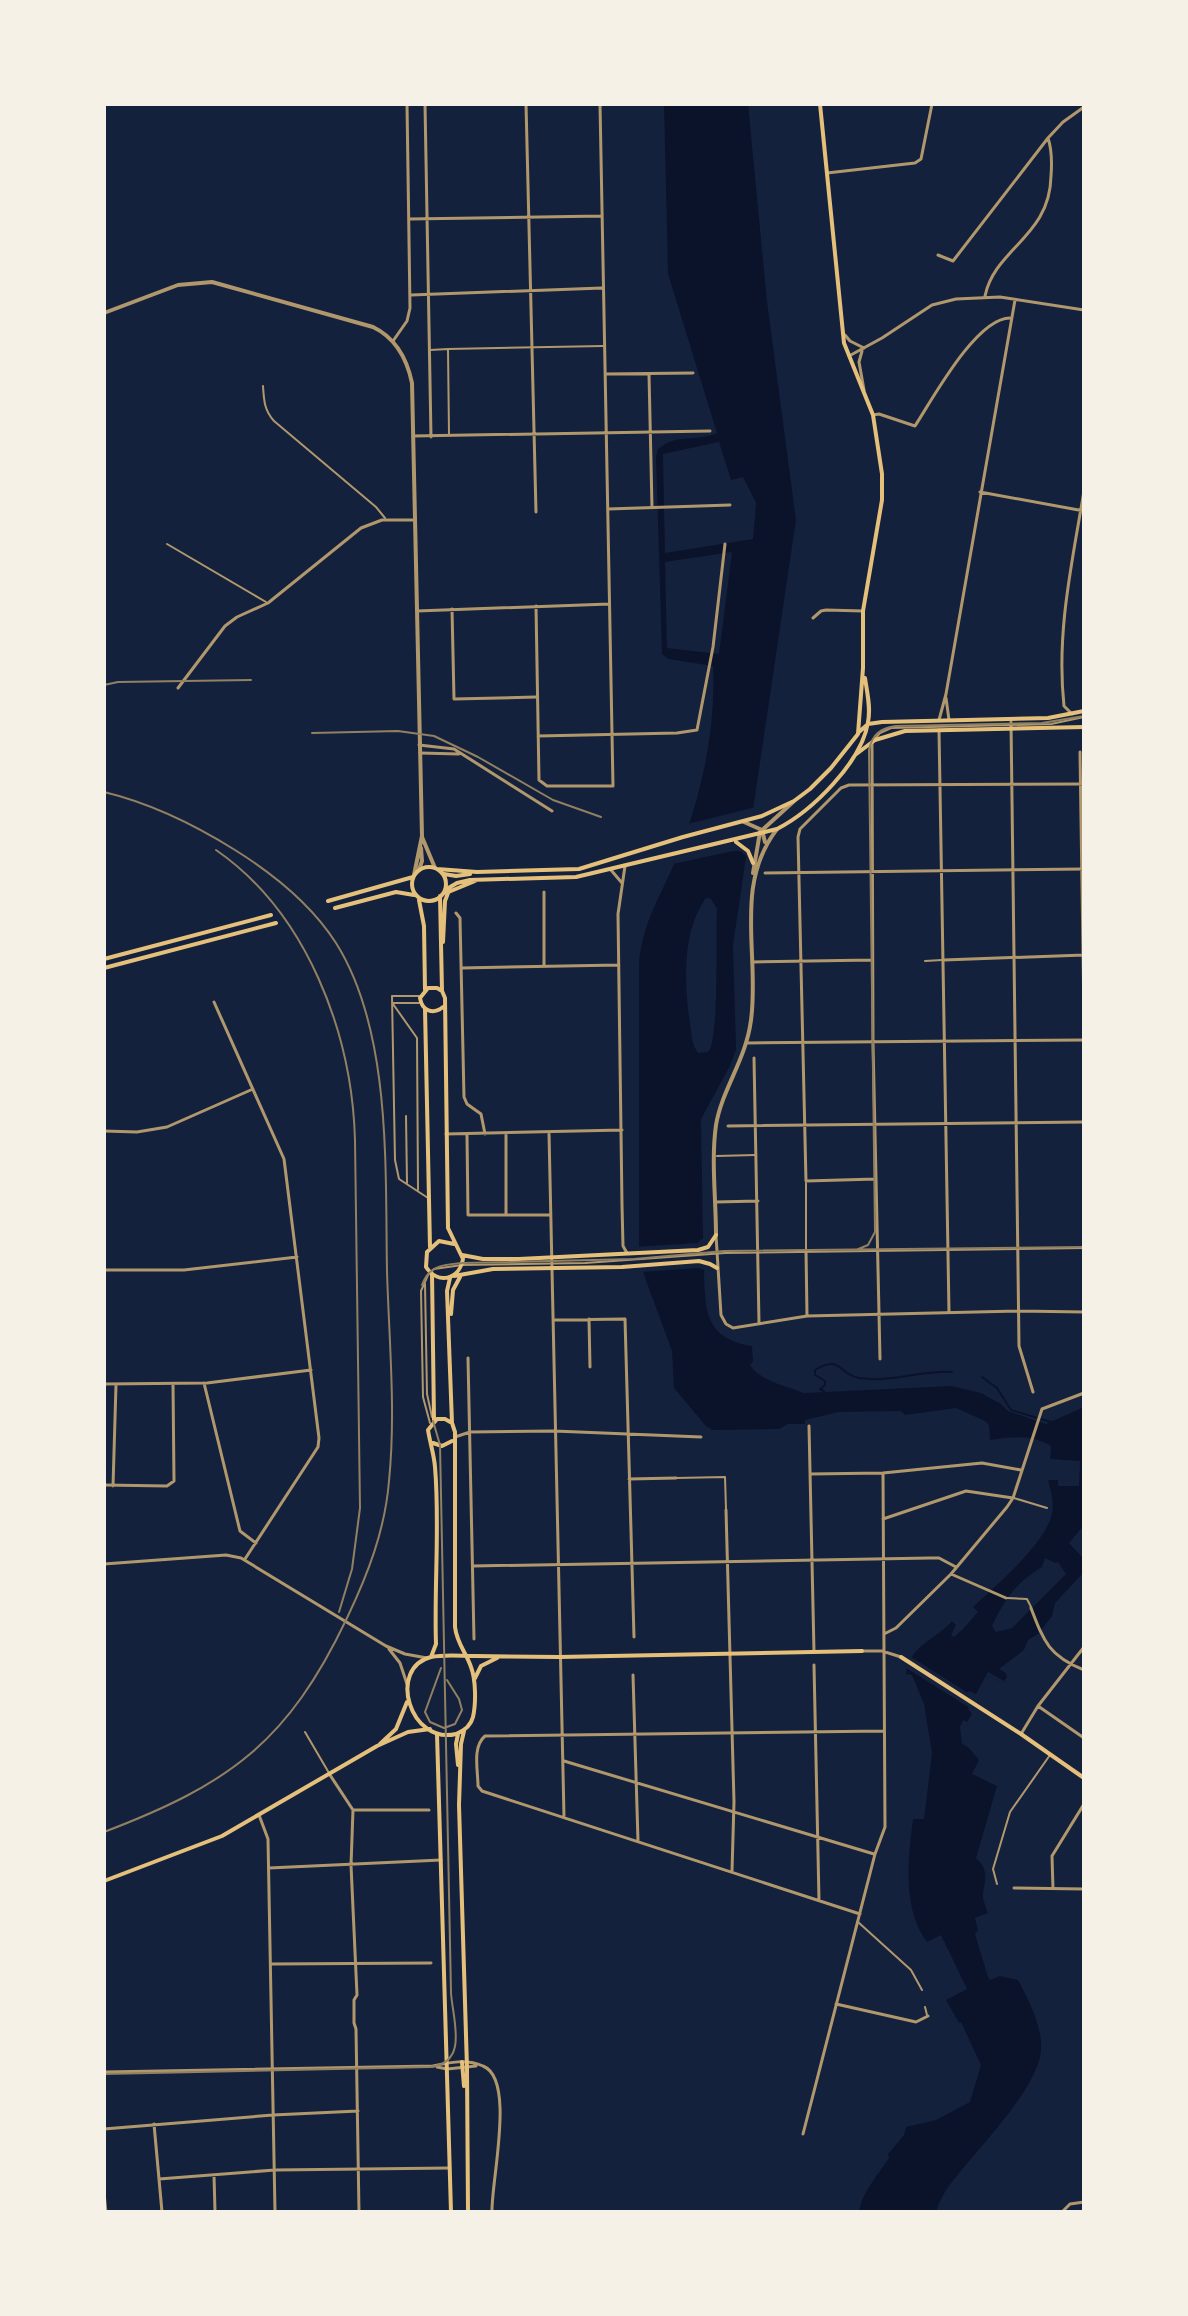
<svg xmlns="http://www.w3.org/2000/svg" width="1188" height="2316" font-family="Mulish,sans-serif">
<rect width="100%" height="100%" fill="#14213d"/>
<path fill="#0b132b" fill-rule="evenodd" d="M664,104H748L767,301L796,520L733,945L736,1049L730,1066L701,1119L703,1238L696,1244L698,1268L704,1270C705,1310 705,1339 752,1346L753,1361L750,1365C760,1381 787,1386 804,1393L951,1386L981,1393L1001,1404L1008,1411L1046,1424L1084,1407V1525L1069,1543L1084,1559V1572L1055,1603L1052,1616L1038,1634L1028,1640L1024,1650L999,1669L1006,1673L1007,1677L1003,1683L988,1676L977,1698L968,1709L972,1714L967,1722L963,1720L960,1727L962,1744L968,1747L979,1760L972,1774L997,1786L976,1858C988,1869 986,1877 983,1893C982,1899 986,1907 988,1913L975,1918L978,1930L975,1934L988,1977L990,1980L1000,1976L1018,1980C1029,2001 1043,2027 1041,2051C1038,2084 991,2135 970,2160C956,2177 942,2191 936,2212H859C862,2192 878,2175 889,2158L888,2154L904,2135L906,2127L936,2120L970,2102L981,2065L961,2022L959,2023L946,2000L967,1989L941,1935L927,1942C902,1909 908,1857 913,1819H924L932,1753L924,1704L912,1675L906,1674C909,1645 936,1640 952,1621L956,1625L951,1635L954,1637C963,1630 969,1622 978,1612L973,1607C994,1587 1042,1547 1051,1517C1055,1505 1051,1491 1048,1480H1058V1486H1079L1080,1461L1050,1459L1051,1446C1030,1434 1013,1437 990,1440L989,1425L985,1421L956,1408L905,1415L901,1411L839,1412L805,1420V1424H788L779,1429L713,1430L706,1426L674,1388L672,1351L644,1275L639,1248V962C643,922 659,899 674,864C700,803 716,733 713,666L668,659L662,654L656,457L658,449C679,432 695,443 717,433L668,274ZM719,442L731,480L743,477L756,503L753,539L665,553L663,454ZM732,552L719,654L667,648L665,562ZM706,898L711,899L717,909C715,935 720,1039 708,1052L698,1053C691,1043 692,1034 690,1023C684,984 682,931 706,898ZM1045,1558L1055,1563L1058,1562L1066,1574L1012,1628L996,1632L992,1626C1006,1597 1015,1584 1042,1567Z"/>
<path fill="#14213d" d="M756,807L749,858L740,851H733L673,864L688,824Z
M698,1243L699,1268L639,1272L635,1247Z
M908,1655L968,1693L969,1691L976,1694L988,1672L1004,1681L1003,1683L988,1676L973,1710L903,1666Z"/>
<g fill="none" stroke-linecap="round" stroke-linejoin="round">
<path stroke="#0b132b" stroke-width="2" d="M982,1377L997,1388L1011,1410L1051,1422
M824,1391L820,1389L825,1385V1381L815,1375V1370C841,1354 838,1374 859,1378C889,1383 922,1370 952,1372"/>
<path stroke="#b1986c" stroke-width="2" d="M448,349L603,346
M430,350L448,349L449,434
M263,386C264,400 264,410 274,421L376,507L385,518
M167,544L266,602
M873,741L880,733L891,728L1051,724L1084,717
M925,961L942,960
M419,996H392L395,1160L399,1179L428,1198
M393,1003H419
M393,1004L417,1038L418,1190
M406,1116L407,1183
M425,1284L427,1394L432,1417
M430,1423L423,1397L421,1291L428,1275L434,1269L462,1265L585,1263L725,1253L1084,1248
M676,1478L725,1477L726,1509
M1014,1498L1047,1508
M1007,1598L1027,1599L1031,1607
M305,1732L329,1773
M997,1884L993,1869L1010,1812L1050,1755"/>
<path stroke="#b1986c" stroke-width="2" d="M717,1156L755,1155
M806,1183V1249
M858,1922L911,1970L922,1990
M925,2007L927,2015"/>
<path stroke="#b1986c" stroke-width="3" d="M425,104L431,437
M526,104L536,512
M827,173L915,163L921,159L932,104
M409,219L601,216
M938,255L953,261L1048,138L1063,122L1084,107
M411,295L602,288
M985,296C995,248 1050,237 1051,176C1052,163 1052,150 1048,138
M845,335L850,341L864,348
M393,341L407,321L410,308L407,104
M862,351L859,362L864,390
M849,356L882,338L932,305L956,299L1000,297L1084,310
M605,374L693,373
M649,374L652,508
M873,415L879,414L915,426C932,400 976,318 1010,318
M413,436L710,431
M980,492L1084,511
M608,509L730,505
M536,606L539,780L547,786H613L600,104
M452,609L454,699L536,697
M417,611L609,604
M813,618L821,611L826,610L863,611
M178,688L225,626L237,617L268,603L361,528L382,520H415
M946,698L949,720
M1072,714L1064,706C1056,633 1072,563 1084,491
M939,720L946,694L1015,300
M1011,722L1019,1346L1033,1392
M939,730L949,1313
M538,736L677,733L697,730L713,647L725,544
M872,743L873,1043L880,1359
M419,745L454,749L552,811
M1080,752L1084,1016
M420,753L459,754
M625,866L618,914L622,1205L623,1246L627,1253
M611,870L622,883
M765,873L1084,869
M544,892V966
M456,913L460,918L464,1097L467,1104L481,1114L485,1134
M944,960L1084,955
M752,962L872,960
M461,968L619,965
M214,1002L284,1159L319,1438L318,1447L245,1559
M747,1043L1084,1040
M754,1058L759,1323
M728,1126L1084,1122
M104,1131L137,1132L167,1127L253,1089
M549,1133L564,1817
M446,1134L622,1130
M467,1135L468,1215H550
M876,1179L806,1181L798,837L800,829L841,788L849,785L1084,784
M716,1202L758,1201
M506,1215V1135
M716,1235L721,1315L726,1324L733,1328L807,1316L1019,1311L1084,1312
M806,1250L807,1316
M104,1270H184L297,1257
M589,1319L590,1367
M555,1320L625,1319L634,1637
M468,1358L474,1639
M204,1383L240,1531L256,1543
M104,1384L207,1383L311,1370
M809,1426L814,1652
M455,1437L470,1432L554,1431L701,1437
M810,1474L883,1473L982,1463L1021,1470
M629,1479L676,1478
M104,1485L167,1486L174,1481L173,1384
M113,1486L116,1385
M726,1510L734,1802L732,1871
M883,1519L966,1491L1013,1498
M104,1564L226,1555L241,1558L386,1646L405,1654L427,1658
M473,1566L930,1558H939L956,1567
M951,1574L1006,1598
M1031,1608C1044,1642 1049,1656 1084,1670
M884,1634L896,1628L951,1574L1007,1507L1013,1498L1042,1409L1084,1393
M389,1649L400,1663L407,1684
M862,1651H882L901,1657
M814,1665L819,1900
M633,1675L638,1841
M1038,1706L1084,1738
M1021,1734L1038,1706L1084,1647
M564,1761L874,1854
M330,1775L353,1810L351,1865L357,1995L354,2000V2023L356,2029L359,2212
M353,1810H429
M259,1815L268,1839L275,2212
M269,1868L441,1860
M1014,1888L1084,1889
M1053,1889L1052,1856L1084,1804
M860,1914L482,1791L478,1786C478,1770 472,1747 485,1736L884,1731
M271,1964L431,1963
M836,2004L916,2022L928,2016
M437,2067L447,2069L476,2066
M104,2072L433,2066C450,2062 467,2059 483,2066C516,2079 491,2181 492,2212
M154,2124L162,2212
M104,2129L273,2115L358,2111
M803,2134L875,1854L885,1827L883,1473
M214,2175L215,2212
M159,2179L275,2170L450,2168
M104,2193L106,2212
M1062,2212L1070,2204L1084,2202"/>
<path stroke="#b1986c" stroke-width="4" d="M104,313L178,285L212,282L373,327C396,338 407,359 412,383L422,836L414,875
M744,822L762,830L765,842
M422,837L435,868
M419,870L422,861L421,848
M753,873L760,832L793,802
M716,1235C716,1199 711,1160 716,1125C722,1089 746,1060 751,1020C760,955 733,886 777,829"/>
<path stroke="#e5c07b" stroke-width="4" d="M859,732L868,724L882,722L1048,718L1084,711
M855,755L875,740L905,731L1084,727
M736,842L748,851L753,863
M412 884a17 17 0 1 1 34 0a17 17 0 1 1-34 0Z
M437,869L477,872L579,869L683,837L762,816L794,801L810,789L831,768L858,734L863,668V611L882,500V474L873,415L844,343L820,104
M444,874L456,876L470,874
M445,890L457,883L470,880L576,877L777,829C812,811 862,762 868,722C871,708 867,692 865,678
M446,893L475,881
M440,896L442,991L445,998L448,1228L463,1259C459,1280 438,1285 426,1267L427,1252L439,1241L454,1244
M419,900L424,926L425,990
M328,901L413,877
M335,908L396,892L414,895
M443,942L445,901L448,893
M104,959L271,915
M104,968L276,923
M442,991L437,988H428L420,998C422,1011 433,1015 443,1007
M425,1009L430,1247
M462,1255L483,1259H519L698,1250L708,1247L716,1235
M432,1274L434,1420
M454,1276L493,1269L622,1267L699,1261L710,1264L717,1268
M450,1278L447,1291L452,1423L455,1432V1627C457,1644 466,1652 471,1667C476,1680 476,1704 473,1717C471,1725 464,1731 456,1734C410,1745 387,1668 431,1657C445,1654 461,1656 475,1656L559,1657L862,1651
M451,1314L453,1290L460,1277
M433,1443L442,1446L452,1441
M431,1657L436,1644C434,1585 440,1525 435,1467C434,1454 430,1443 428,1430L437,1419H445L452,1423
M901,1657L1021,1734L1084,1778
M475,1678L481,1666L497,1658
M464,1731L461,1744L459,1805L467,2068L468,2212
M437,1734L451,2212
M380,1744L396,1729L407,1702
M458,1765L456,1744L458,1734
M104,1881L222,1836L377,1746L408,1732L430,1729
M462,2062L464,2086"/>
<path stroke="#918062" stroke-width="2" d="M856,1250L868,1245L875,1232L869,750C872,734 881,728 896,726L1042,723L1084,716
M422,1285C429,1265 443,1265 463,1263L634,1259L724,1251L1084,1247
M441,1668L425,1712L430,1722L444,1728L455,1724L462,1710L459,1699L447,1680
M104,2074L430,2067C469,2063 453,2021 451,1993L440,1445L433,1421"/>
<path stroke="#918062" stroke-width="2" d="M104,685L118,682L251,680
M312,733L398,731L434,736L478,757L553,800L601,817
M104,792C150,803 195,825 235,850C275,875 311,904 336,943C392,1032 385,1169 387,1271C389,1340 396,1412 389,1481C385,1530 368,1574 347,1618C288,1742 230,1784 104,1832
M216,850C307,913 352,1033 355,1140L360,1508L352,1569L339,1612"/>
</g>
<rect width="1188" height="2316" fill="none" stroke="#f6f1e7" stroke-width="212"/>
</svg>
